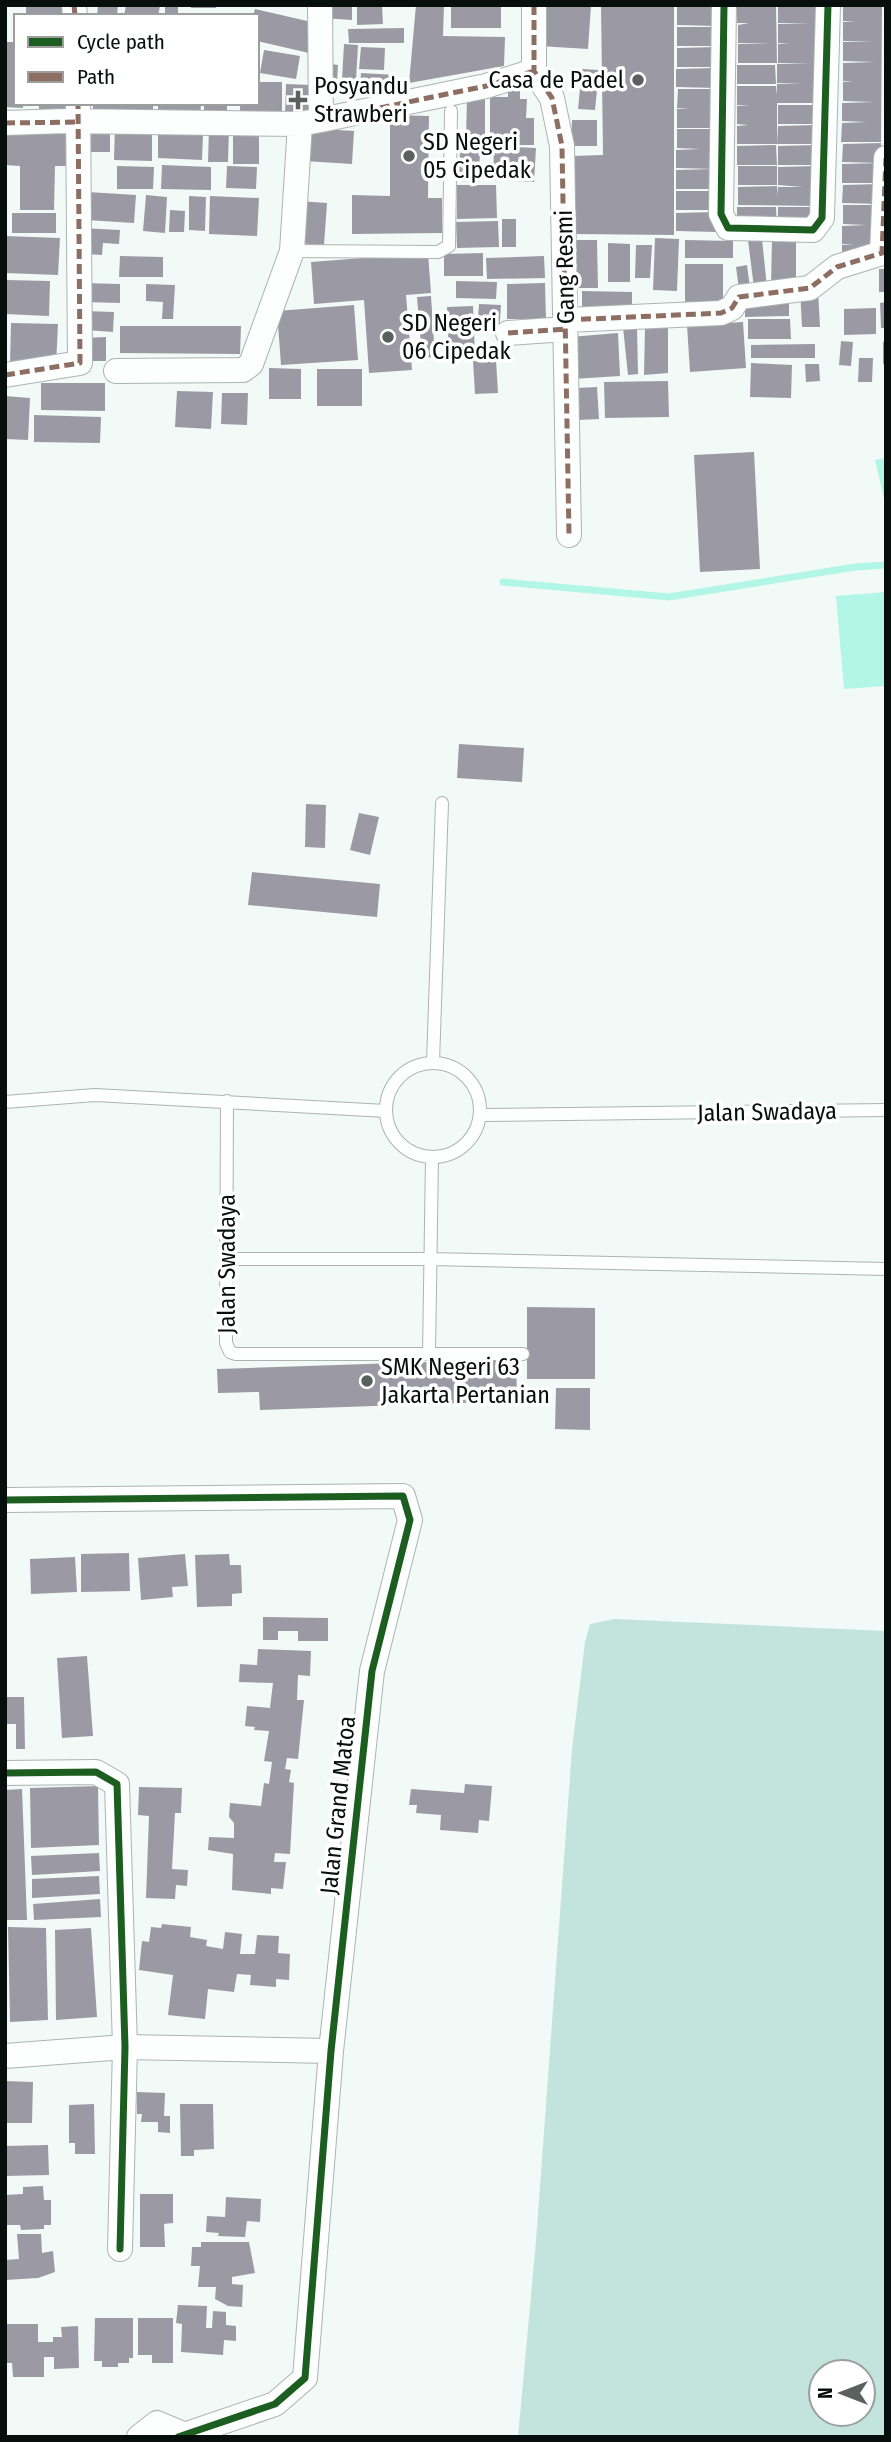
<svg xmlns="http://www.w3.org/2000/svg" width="891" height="2442" font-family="'Fira Sans Condensed',sans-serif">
<rect width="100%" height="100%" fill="#f2faf8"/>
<path fill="#c3e4dc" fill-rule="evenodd" d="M614,1619L886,1631V2437H518L536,2241L572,1749L585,1642L590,1624ZM821,2372H863V2414H821Z"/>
<path fill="#b2f6e7" d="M886,458V507L875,460Z
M886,592V686L844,689L836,596Z"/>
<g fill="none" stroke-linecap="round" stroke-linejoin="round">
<path stroke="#b2f6e7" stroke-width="7" d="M503,582L669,597L855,567L886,565"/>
</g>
<path fill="#9b9aa4" d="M26,5H65V16H26Z
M98,5H118L117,16H97Z
M126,5H157L160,6L158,16H124Z
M165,5H178V16H165Z
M191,5H216V8H191Z
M323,5H352V20L322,18Z
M357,5H382L383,24L357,25Z
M416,5H444L443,36L505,37L504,66L409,83Z
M541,5H591L588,49L539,46Z
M601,5H674V235L573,234L571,156L603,155Z
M716,5V26L677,25V7Z
M737,5H776L777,63H738V44L770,43H738V25L749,23H737Z
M778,5H817V103H777V144H737V126L748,125L737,124V106H749L737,105V86H776L777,95V84H801L777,83V64H810L778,63V44H789L778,43V24H810L778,23Z
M843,5H882L881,142H841L842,123L866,122L842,121V103L874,102L843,101V82H853L843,81V63L875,62L843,61V42H874L843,41V22H855L843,21Z
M451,6H501V28H451Z
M255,9L316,23L309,53L257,41V16H253Z
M677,27H716V46H677Z
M404,28V43H349L348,29Z
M5,42H16V103H23V108L5,107Z
M344,44L358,45L356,80L342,79Z
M361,47L385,48L384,70L359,69Z
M716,47V67H677V48Z
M264,50L300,56L296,79L260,73Z
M323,63L338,65L337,82H322Z
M737,65H775L776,84H737Z
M715,68L716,88L676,87V69Z
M582,69L599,70L595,110L578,109Z
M361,73L397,75L396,87L360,86Z
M257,82H282V119H240V103H257Z
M286,84L311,85L310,117L285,116Z
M508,87H520V99H527L526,118H534V145H509V139L490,138V97H508Z
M678,89H717L716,128H677V109H688L677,108Z
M467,97H485V140L466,139Z
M39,103H67V116L39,115Z
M93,103H153V116H93Z
M158,103H201L200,118L158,117Z
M204,103H227V116H204Z
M778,105H817V124H778Z
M390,115L429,116L428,198H442V233L352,234V195L390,196Z
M572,120H597V146H571Z
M115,123L152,124V161L114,160Z
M817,125V144H777L778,126Z
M209,127L229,128L228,162H208Z
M83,128H110V152H83Z
M306,128L354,131L352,164L304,161Z
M677,129H716L715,169L676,168V150L700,149L677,148Z
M233,131H259V164H233Z
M5,132H66V166H55L54,210H20V166L5,165Z
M158,133L203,134L202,160L158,158Z
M881,143V163L842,162L843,144Z
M776,145L777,165H737V146Z
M817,145V165H778V146Z
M494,146L536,148L534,182L493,180Z
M460,148H480L479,182L459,181Z
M881,163V183H842V164Z
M162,165L211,167V190L161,189Z
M117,166L154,167L153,189H117Z
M227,166L257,167L256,189L226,188Z
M738,166H777V185H738Z
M817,166V206L738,205V187L777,186L778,196V187H802L778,185V167Z
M714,169L715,189H676V170Z
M881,184L882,204L842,203L843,185Z
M457,185H496L497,218L457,219Z
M676,191H715L716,210H676Z
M88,192L136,195L134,223L86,220Z
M146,195L167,197L165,233L143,231Z
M189,196L206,197L205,231L189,230Z
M210,196L259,198L257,236L209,234Z
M299,201L327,203L324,245L296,243Z
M843,205H882L881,244L842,264V245H854L842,244V226L866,225L843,224Z
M737,207H776L777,226H737Z
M778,207H817L815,224L778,226Z
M170,210L185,211L184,232H169Z
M715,212L716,232L676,231V213Z
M12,213H56V233H12Z
M502,219H516V247H502Z
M498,221L499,247L457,248L456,222Z
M82,228L120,230L119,244L103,243L102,255L85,254Z
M5,236L60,238L58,275L5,273Z
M772,237L796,238V286H771Z
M655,238L679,239L677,291L653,290Z
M762,239L767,287L754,288L748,240Z
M567,240H597L598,288H567Z
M685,240L733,241V258H685Z
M608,243L630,244V282H608Z
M636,245H652L650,278H635Z
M428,253L431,293L406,295L412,370L369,373L364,300L314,304L311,262Z
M483,253V276H444V254Z
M120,256L163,257V277H119Z
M544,256L545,278L487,279L486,258Z
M685,264H723V307H685Z
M747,265L750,288L739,289L736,267Z
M879,269H886V292H879Z
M5,280L50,281L49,316L5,314Z
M456,281L497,282L496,299L456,298Z
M84,283L120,284V303L84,302Z
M545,283L546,319H507V284Z
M146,284L175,285L173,319H162L163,302L146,301Z
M800,290H818L820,327H802Z
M582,291L632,292V311L582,309Z
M431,296L435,357L422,358L417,297Z
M789,296V316L745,317V297Z
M886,302V328H881L880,303Z
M479,304L501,305L499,333L477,332Z
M354,305L358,360L281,365L277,311Z
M473,306L475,355L449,356L447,307Z
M876,308V334L844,335V309Z
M85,311L114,312L113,332L85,330Z
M748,319H790L791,339H748Z
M743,322L746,368L690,372L687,325Z
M11,323L58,324L56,365L10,363Z
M120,326H241L240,354L120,353Z
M637,326L638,374L628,375L623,327Z
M668,326V373L644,375L645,327Z
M618,333L620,376L573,379L570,337Z
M106,337V361H84L83,338Z
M841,341L853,342L851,366L839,365Z
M886,341V364H883V342Z
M815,344V358H751V345Z
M859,358H873L872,382H858Z
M496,360L498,393L475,394L473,361Z
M751,363L792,365L791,398L750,397Z
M805,364H819L820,381L806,382Z
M269,368L301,369V399H269Z
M317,369H362V406H317Z
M668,381L669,417L605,418L604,382Z
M41,383H105V411L41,410Z
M597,387L599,419L578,420L577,388Z
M177,391L213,392L211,429L175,427Z
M222,393H248L247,425L221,424Z
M5,396L30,398L28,440L5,439Z
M34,415L101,417L100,443L34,442Z
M754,452L760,569L700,572L694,455Z
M459,744L524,748L522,782L457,778Z
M306,804L326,805L325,848L305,847Z
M359,813L379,817L370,855L350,850Z
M252,872L380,884L377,917L248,905Z
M527,1307L595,1308V1379H527Z
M516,1359L517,1401L260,1410L259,1392L218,1393L217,1369Z
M556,1388H590V1430L555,1429Z
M129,1553L130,1591L81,1592V1554Z
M185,1554L188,1586L172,1587L173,1597L141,1600L138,1558Z
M229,1554L230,1565H241L242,1593L232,1594V1606L197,1607L195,1555Z
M75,1557L77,1592L31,1594L30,1559Z
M263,1617L328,1618V1641H298V1631H278V1640H263Z
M258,1649L311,1651L310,1676L298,1675L297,1700H304L298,1759L287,1758L285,1769L291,1770L289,1782L294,1783L290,1854L275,1853L274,1862H286L283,1889L271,1888V1894L232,1890L233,1854L208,1850L209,1837L234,1838V1823L229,1817L230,1803L261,1806L264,1783L269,1784L272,1762L264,1761L269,1731L254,1730L255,1727L245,1726L247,1706L270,1708L273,1683L239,1682L240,1664L257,1665Z
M87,1656L93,1736L62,1738L57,1658Z
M5,1697H24L25,1749H16V1724H5Z
M465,1784L492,1786L489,1821L479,1820L478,1833L440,1830L441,1815L416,1813L417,1805H409L411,1789L464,1793Z
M98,1786L99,1845L31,1848L30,1788Z
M139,1787L182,1788L181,1813H175L172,1869L188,1870L187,1886L176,1885L175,1899L146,1898L149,1816L138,1815Z
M22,1789L27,1920H5V1790Z
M99,1853L100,1871L32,1875L31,1856Z
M99,1876L100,1894L32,1898V1879Z
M100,1899L101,1917L34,1920L33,1904Z
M162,1924L191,1927L190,1937L207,1940L206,1946L223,1949L225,1932L242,1934L240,1954H255L257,1935L279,1936L278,1953L290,1954L289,1980L276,1979V1987L250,1985L251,1975L237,1974L234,1992L208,1989L205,2019L168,2015L173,1975L139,1970L142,1941L149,1942L151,1927L161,1928Z
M8,1927L46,1928L48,2020L10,2022Z
M91,1928L97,2017L56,2020L55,1930Z
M5,2081L33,2082L32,2123H5Z
M137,2092L165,2093L164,2116H170V2133L158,2132V2122H141L142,2114H137Z
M94,2104L95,2154H75V2143H69V2105Z
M180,2104H213L214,2149L194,2150V2156H181Z
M48,2145L49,2175L5,2176V2146Z
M43,2186L44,2200H51V2225H44V2229L21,2230L20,2225H5V2195L23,2194V2187Z
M140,2194H173V2223L164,2224L165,2247H140Z
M226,2197L261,2199L260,2222L247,2221L245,2237L218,2236L219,2233L206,2232L207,2216L225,2217Z
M17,2234H41L42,2253L53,2251L55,2272L38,2278L5,2280V2260L19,2259Z
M201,2242H249L255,2273L232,2277V2284L243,2285L242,2307L228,2306L215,2299L216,2287H198L200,2266H191L192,2247H201Z
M178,2305L207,2306L206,2328H212L213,2311L226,2312V2325L236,2326V2341L224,2340L223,2355L181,2352L182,2324L176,2323Z
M95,2318H133V2358H129V2363H118V2367H102V2361H94Z
M138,2318H173V2363H152V2355H138Z
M5,2324H38V2342H53V2337H62L61,2327L78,2326L79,2368L54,2369V2357H44V2377H13L12,2363H5Z"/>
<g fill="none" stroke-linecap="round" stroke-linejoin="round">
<defs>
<path id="lane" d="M292,251L438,252L449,246L451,111
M433,1062L442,803
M386 1110a47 47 0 1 1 94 0a47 47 0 1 1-94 0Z
M227,1101L226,1343L230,1352L236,1354H523
M5,1102L95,1095L386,1111
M481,1115L886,1110
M226,1259H430L886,1269
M429,1354L432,1158"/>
<path id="street" d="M74,5L75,16
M534,5V71L552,98L562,146L569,535
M724,5L721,214L728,228L813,230L822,218L828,5
M321,120L486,86L534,71
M5,123L66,121L300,124
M566,320L721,313L732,308L739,297L810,288L837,267L882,253L886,158
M508,333L566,329
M116,371L243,370L251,364L292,251L300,124L321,120L320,5
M5,375L80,363L78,103
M5,1500L403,1496L410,1520L372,1671L331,2051L305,2378L275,2404L178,2437
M5,1773L96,1772L117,1784L125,2047L120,2249
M5,2056L125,2047L331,2051
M139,2437L157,2423L183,2434"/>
</defs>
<use href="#lane" stroke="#acb4b2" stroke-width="14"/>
<use href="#street" stroke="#acb4b2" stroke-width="26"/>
<use href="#lane" stroke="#fdfefe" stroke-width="12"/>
<use href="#street" stroke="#fdfefe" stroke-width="24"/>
<path stroke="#8d6e63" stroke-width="5" stroke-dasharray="10 5" stroke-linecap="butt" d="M74,5L75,16
M534,5V71L552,98L562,146L569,535
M321,120L486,86L534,71
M5,123L78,122
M566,320L721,313L732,308L739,297L810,288L837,267L882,253L886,158
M508,333L566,329
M5,375L80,363L78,103"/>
<defs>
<path id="cycleway" d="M724,5L721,214L728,228L813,230L822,218L828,5
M5,1500L403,1496L410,1520L372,1671L331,2051L305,2378L275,2404L178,2437
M5,1773L96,1772L117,1784L125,2047L120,2249"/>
</defs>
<use href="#cycleway" stroke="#fff" stroke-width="11"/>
<use href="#cycleway" stroke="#1b5e20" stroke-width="7"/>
</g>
<g fill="#59615f" stroke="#fff" stroke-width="2.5">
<circle cx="638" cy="80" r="7"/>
<path d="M294.5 89.5h7v7h7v7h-7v7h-7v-7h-7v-7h7z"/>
<circle cx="409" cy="156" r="7"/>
<circle cx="388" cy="337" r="7"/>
<circle cx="367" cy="1381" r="7"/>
</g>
<g text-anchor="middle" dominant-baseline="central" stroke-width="7" stroke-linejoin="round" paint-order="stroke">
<g font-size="24" fill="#070f0d" stroke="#fff" text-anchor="start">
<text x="624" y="80" text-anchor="end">Casa de Padel</text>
<text x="314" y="86">Posyandu<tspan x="314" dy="28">Strawberi</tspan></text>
<text x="423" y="142">SD Negeri<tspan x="423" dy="28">05 Cipedak</tspan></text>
<text x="402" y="323">SD Negeri<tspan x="402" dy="28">06 Cipedak</tspan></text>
<text x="381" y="1367">SMK Negeri 63<tspan x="381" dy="28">Jakarta Pertanian</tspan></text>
</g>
<g font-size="24" fill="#070f0d" stroke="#fff">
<text transform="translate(565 267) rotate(-91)">Gang Resmi</text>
<text transform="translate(767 1112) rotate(-1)">Jalan Swadaya</text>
<text transform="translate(227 1264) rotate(-90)">Jalan Swadaya</text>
<text transform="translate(338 1805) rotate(-84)">Jalan Grand Matoa</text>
</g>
</g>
<rect width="891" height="2442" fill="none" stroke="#070f0d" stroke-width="14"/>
<rect x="14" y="14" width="245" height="91" fill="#ffffff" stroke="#9c9f9e" stroke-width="2"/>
<rect x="28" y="37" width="35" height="10" fill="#1b5e20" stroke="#9c9f9e" stroke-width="2"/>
<text x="77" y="49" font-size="21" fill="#070f0d">Cycle path</text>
<rect x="28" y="72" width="35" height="10" fill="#8d6e63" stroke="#9c9f9e" stroke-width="2"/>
<text x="77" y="84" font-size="21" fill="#070f0d">Path</text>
<g transform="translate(842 2393) rotate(270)"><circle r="33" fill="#ffffff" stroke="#9c9f9e" stroke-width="2"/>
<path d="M0-5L12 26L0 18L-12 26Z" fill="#59615f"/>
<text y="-10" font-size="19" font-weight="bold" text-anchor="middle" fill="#070f0d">N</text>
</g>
</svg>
